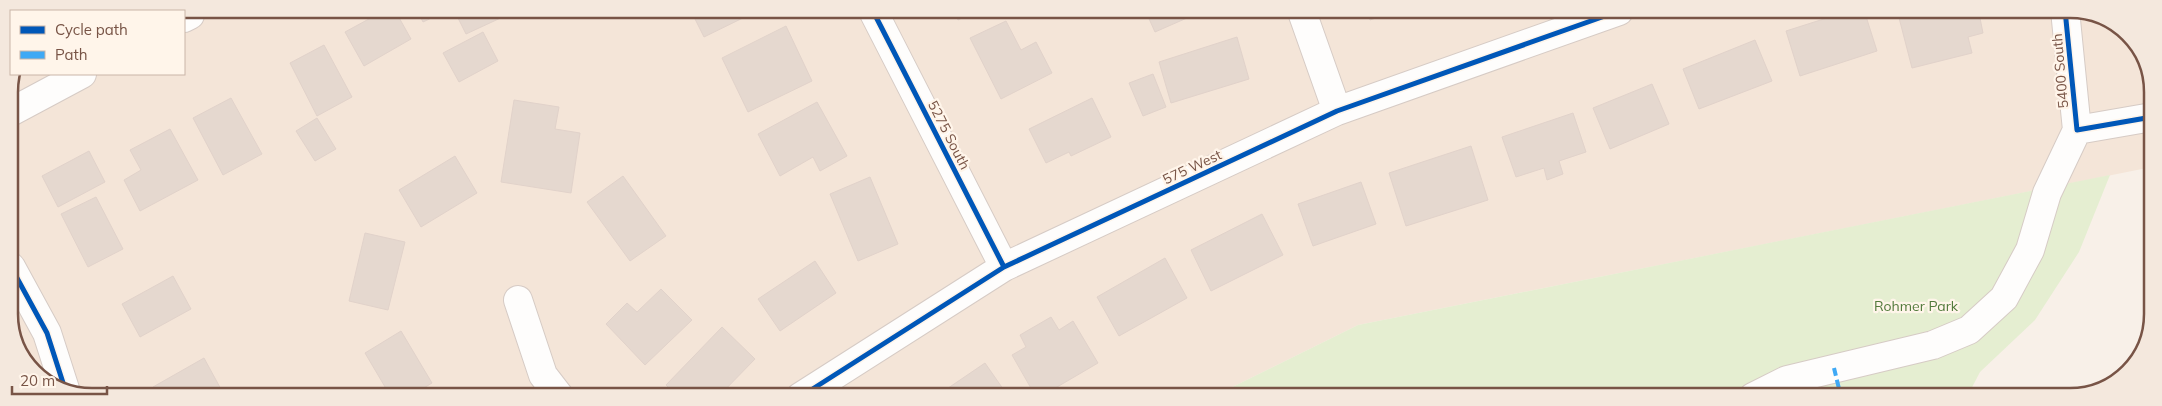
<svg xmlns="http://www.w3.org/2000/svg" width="2162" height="406" font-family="Mulish,sans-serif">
<rect width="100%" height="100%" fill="#f8f0e8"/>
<path fill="#f4e5d8" d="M2081,10L2129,33L2152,75V167L1358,325L1212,397L81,396L37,376L12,335L9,91L12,74H184V15Z"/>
<path fill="#e5eed1" d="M2110,175L2079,252L2035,320L1980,372L1967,397H1212L1358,325Z"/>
<path fill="#e5d8cf" stroke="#e1d2ca" d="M1852,10H1864L1877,51L1800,76L1786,31Z
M1897,10H1939L1940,13L1962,10L1964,16L1979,13L1983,33L1968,37L1972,53L1912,68Z
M1367,11H1396L1370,20Z
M973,12L958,20L954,13Z
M1146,12H1195L1196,14L1155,32Z
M692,13H753L704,37Z
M378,14H397L411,39L364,66L345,32Z
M419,14H440L423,22Z
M456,14H506L507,15L466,34Z
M1006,21L1021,50L1036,42L1052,73L1001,99L970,38Z
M786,26L812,81L748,112L722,58Z
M483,32L498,61L459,82L443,53Z
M1237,37L1249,79L1171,103L1159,62Z
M1755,40L1772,81L1699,109L1683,69Z
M324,45L352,97L317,116L290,63Z
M1153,74L1166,107L1143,116L1129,83Z
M1652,84L1669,124L1610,149L1593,108Z
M231,98L262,154L223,175L193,118Z
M1092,98L1111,137L1071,156L1069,152L1046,163L1029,129Z
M514,100L559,107L555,129L580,133L571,193L501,182Z
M817,102L847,156L820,171L813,157L780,176L758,134Z
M1573,113L1586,152L1559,161L1563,174L1547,180L1544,168L1516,177L1502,137Z
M317,118L336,149L315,161L296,131Z
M170,129L198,180L140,211L124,180L141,170L130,150Z
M1471,146L1488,200L1406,226L1389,173Z
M89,151L105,182L58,207L42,176Z
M455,156L477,193L421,227L399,190Z
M623,176L666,236L630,261L587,202Z
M870,177L898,244L858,261L830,194Z
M1361,182L1376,224L1313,246L1298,204Z
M96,197L123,249L88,267L61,214Z
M1262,214L1283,255L1211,291L1191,250Z
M365,233L405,242L388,310L349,301Z
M1165,258L1187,298L1119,336L1097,297Z
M815,261L836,293L780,331L758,299Z
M173,276L191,309L140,337L122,304Z
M661,289L692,320L645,365L606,324L627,303L637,312Z
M1051,317L1059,330L1073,321L1098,363L1040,397H1036L1012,355L1026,347L1020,335Z
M722,327L755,359L718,397H678L666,385Z
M401,331L432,383L409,397H391L365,353Z
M204,358L222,391L212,397H158L153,387Z
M985,363L1008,396L935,397Z"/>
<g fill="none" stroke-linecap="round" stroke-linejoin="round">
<defs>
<path id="minor" d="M1302,12L1337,111
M874,13L1004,267
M184,18L190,15
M9,113L82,74
M2077,130L2152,117
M11,267L47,333L65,389
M518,300L543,375L560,397
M800,397L1004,267L1337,111L1619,11
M1753,397L1787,380L1933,345L1969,330L2004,298L2030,250L2047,193L2077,130L2065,10"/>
</defs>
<use href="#minor" stroke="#d6cbc5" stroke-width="30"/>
<use href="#minor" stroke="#fefdfc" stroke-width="28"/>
<path stroke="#3fa9f5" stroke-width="4" stroke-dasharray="8 4" stroke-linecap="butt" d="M1834,368L1841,397"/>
<defs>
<path id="cycleway" d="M2065,10L2077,130L2152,117
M874,13L1004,267
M11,267L47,333L65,389
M800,397L1004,267L1337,111L1619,11"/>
</defs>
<use href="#cycleway" stroke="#fff5ea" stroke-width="8"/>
<use href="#cycleway" stroke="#0057b8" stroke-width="5"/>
</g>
<g text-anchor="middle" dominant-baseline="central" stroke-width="4.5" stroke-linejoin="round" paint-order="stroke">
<g font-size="14" fill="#785446" stroke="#fff5ea">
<text transform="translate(2060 71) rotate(-95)">5400 South</text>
<text transform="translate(949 135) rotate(63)">5275 South</text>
<text transform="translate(1192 167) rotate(-25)">575 West</text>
</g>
<g font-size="14" fill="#527a3b" stroke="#fff5ea">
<text x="1916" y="306">Rohmer Park</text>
</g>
</g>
<path d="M0 0H2162V406H0ZM92 18H2070A74 74 0 0 1 2144 92V314A74 74 0 0 1 2070 388H92A74 74 0 0 1 18 314V92A74 74 0 0 1 92 18Z" fill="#f4e8dd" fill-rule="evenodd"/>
<path fill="none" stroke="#785446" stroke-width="2.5" d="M92 18H2070A74 74 0 0 1 2144 92V314A74 74 0 0 1 2070 388H92A74 74 0 0 1 18 314V92A74 74 0 0 1 92 18Z"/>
<rect x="10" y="10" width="175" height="65" fill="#fff5ea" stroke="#c9b5a8"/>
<rect x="20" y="26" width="25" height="8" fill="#0057b8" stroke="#c9b5a8"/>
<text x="55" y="35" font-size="15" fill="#785446">Cycle path</text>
<rect x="20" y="51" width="25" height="8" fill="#3fa9f5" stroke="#c9b5a8"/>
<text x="55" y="60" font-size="15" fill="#785446">Path</text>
<path d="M12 386v8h95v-8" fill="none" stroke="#785446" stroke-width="2.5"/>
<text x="20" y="386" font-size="15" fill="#785446" stroke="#fff5ea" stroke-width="4" paint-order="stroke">20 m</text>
</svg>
